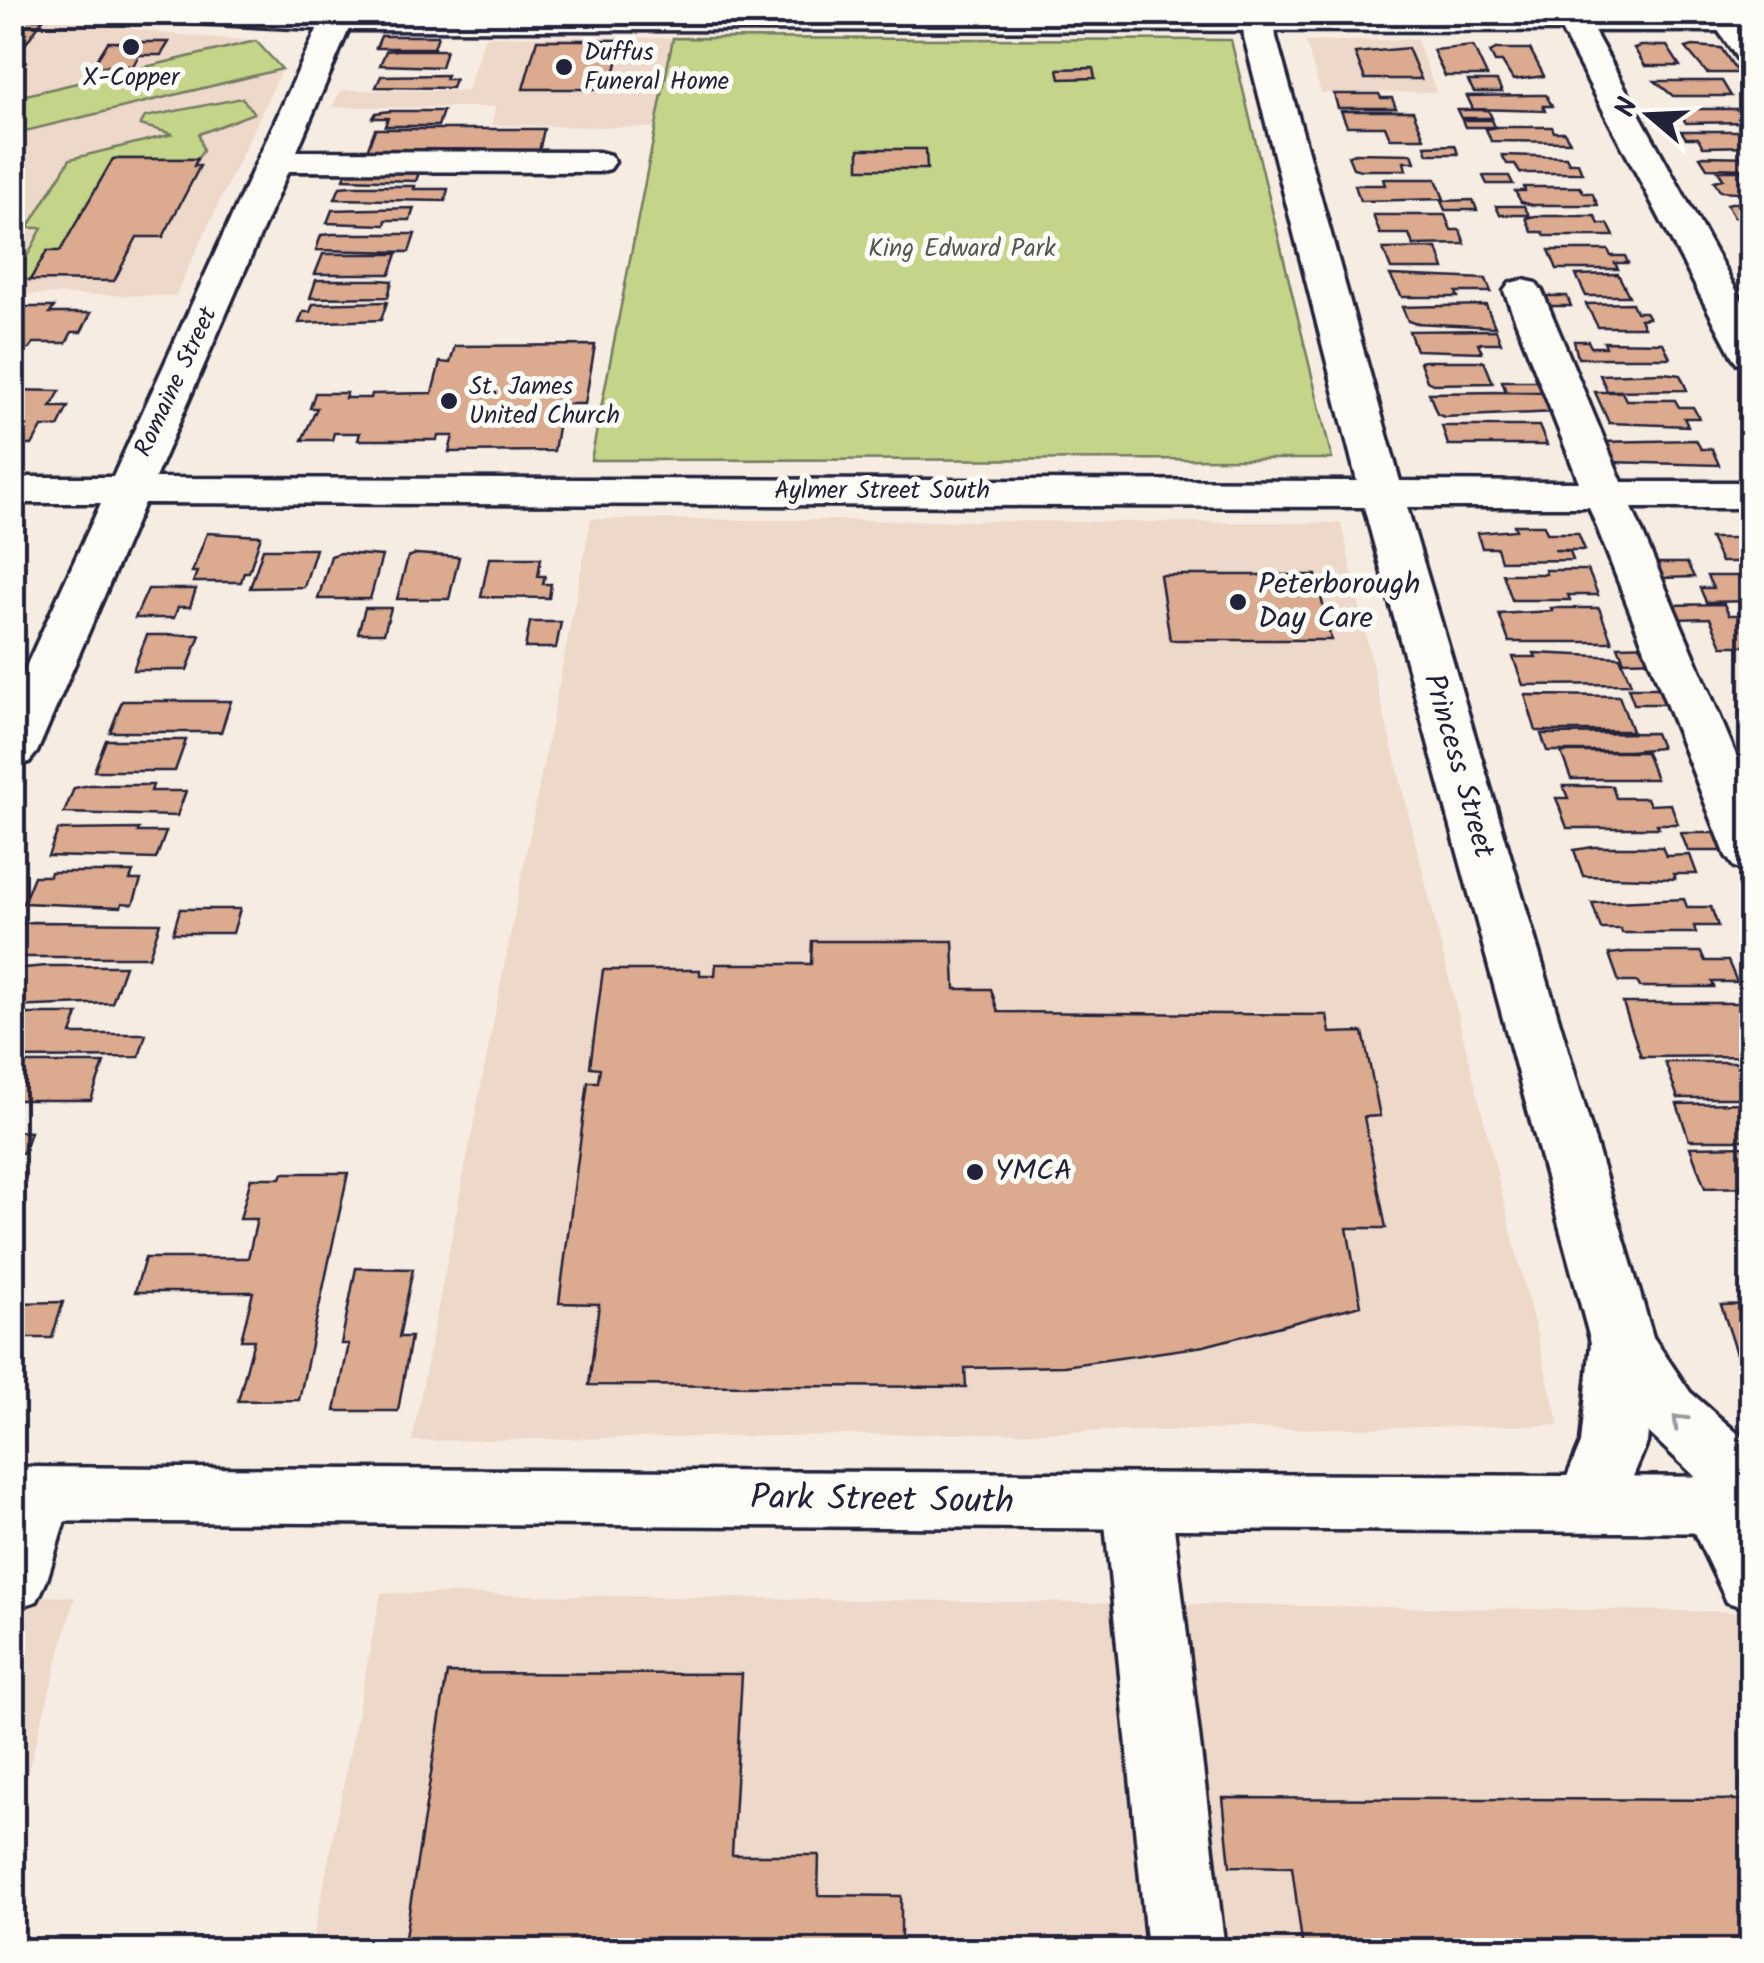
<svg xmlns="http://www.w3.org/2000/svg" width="1764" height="1963" font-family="Kalam,sans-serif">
<rect width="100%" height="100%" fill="#f6ece2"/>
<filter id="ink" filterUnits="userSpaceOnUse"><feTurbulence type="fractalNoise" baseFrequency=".01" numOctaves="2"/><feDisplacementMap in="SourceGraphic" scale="20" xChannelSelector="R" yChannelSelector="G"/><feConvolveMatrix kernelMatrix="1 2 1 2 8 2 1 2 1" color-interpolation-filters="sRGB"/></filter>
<g filter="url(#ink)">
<path fill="#eed8c9" d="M13,13L170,34L256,41L13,98Z
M485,36L673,38L657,128L492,125L495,107H332L341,90L467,91Z
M1417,39L1436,92L1321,93L1306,42Z
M282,69L175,296L13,294L12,134Z
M591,519L1341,523L1376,682L1559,1425L412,1441Z
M381,1593L1751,1612V1950H311Z
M13,1595L75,1597L13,1827Z"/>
<path fill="#c4d488" stroke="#737b62" stroke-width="2.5" d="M673,38L1231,40L1332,459L591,460Z
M256,41L282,69L13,134V98Z
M242,98L254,113L199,134L203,151L197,159H113L60,251H47L30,280L15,279L42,228H28L70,159L173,134L140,125L145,117Z"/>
<path fill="#dcab8f" stroke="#22223b" stroke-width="2.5" d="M12,19H43L12,63Z
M381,36H438L434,48H376Z
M537,40H622L611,89H523Z
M108,42H169L161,55H139L133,66H93Z
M1473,46L1487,76H1445L1433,50Z
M1640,46H1667L1680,66H1645L1634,48Z
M1693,46L1721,48L1738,73H1707L1686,48Z
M1408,48L1421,79H1365L1355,53Z
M1496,49H1530L1544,76L1513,80L1502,62H1495L1490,52Z
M398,50H446L441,67L380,65L386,51Z
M1093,68L1095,78L1060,79L1058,69Z
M447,75L445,79H455L452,88L376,87L381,76Z
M1468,81H1497L1502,92H1474Z
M1655,81H1722L1731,96H1673Z
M1334,94H1379L1381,98H1392L1396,108H1338Z
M1537,95H1546L1552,106H1543L1545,111L1473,109L1467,96Z
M1677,109H1737L1746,122L1686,123Z
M1457,110H1488L1492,118H1461Z
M390,111H443L438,126H385L388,118H373L376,113Z
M1341,111H1413L1424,138H1390L1385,126H1347Z
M1462,120H1492L1495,127H1465Z
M1498,127H1552L1554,132H1564L1570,142L1491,141L1486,129Z
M375,129H544L538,156H365Z
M1681,131H1752V146L1703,147L1698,138H1686Z
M1455,145L1458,154H1428L1425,146Z
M859,149H926L927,169H859Z
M1355,153L1412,154L1415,162H1404L1406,170H1361L1353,168L1348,156Z
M1502,155L1566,157L1569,163H1578L1582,173H1520L1515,164H1507Z
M1704,156L1752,157V169L1707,168L1700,157Z
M113,159H197L194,166H200L163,237H137L114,281L30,280L47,251H60Z
M421,167L416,181L344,179L348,168Z
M1718,171H1749L1752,193L1720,191L1714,181L1723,179Z
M1483,176H1509L1513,184H1487Z
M1383,179H1436L1444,199L1360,201L1355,185H1385Z
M351,186H415L414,189H448L445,201L335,199L340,187Z
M1524,187H1580L1584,193H1592L1598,205H1532L1521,202L1515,191H1525Z
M1473,200L1477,210H1445L1441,201Z
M1731,203H1752V218L1734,217L1727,204Z
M1496,206H1524L1529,215H1500Z
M414,208L410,220H386L385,225L327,223L332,210Z
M1373,215H1445L1451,230H1460L1465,244L1413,245L1409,234H1380Z
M1535,216H1595L1599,224H1608L1614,236H1545L1543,232H1532L1526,218Z
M333,234H415L409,252L316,250L321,235Z
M1437,248L1444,269H1391L1383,249Z
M1549,250H1608L1611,256H1625L1628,263H1615L1618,269H1557Z
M323,254H397L390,274H315Z
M1618,274L1629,296H1586L1576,275Z
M1390,275L1486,279L1491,292H1456L1458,297H1402Z
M316,280H379L392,281L388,297L310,298Z
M1531,296H1567L1571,306H1535Z
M387,302L381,320L299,323L303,312H310L313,304Z
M1632,303L1636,312H1645L1649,318L1640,319L1644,327H1598L1586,304Z
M1486,305L1495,327L1414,323L1408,321L1402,307Z
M18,307H54L50,313H91L81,332H72L66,343H33L30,349H12V313Z
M1496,330L1501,343H1478L1482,352L1416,350L1409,331Z
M1574,341H1588L1591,347H1606L1604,342L1663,343L1670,358H1578Z
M595,345L585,404H562L554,451L449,452L453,436H438L437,440H358L360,433H334L332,440H302L317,408H310L315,393H347L345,398H371L372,394L432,393L440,362L450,363L455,346Z
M1425,361H1484L1493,383L1433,384L1427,381L1420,362Z
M1663,373L1680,375L1687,390L1607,391L1600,375Z
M1502,381H1542L1546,392H1506Z
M12,390L60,391L51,407H68L58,427H42L32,445H12Z
M1500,392L1548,393L1556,412L1444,417L1437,414L1429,393Z
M1595,392H1622L1626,400H1675L1679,407H1693L1699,418H1684L1688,426L1609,423Z
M1442,426H1539L1547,445H1448Z
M1696,440L1701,449H1712L1719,465L1608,462L1599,442Z
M1514,525H1544L1547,533H1578L1585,550H1554L1570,551L1573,560L1501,561L1497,548H1482L1477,533L1516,530Z
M207,533L261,536L249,572H244L241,582H193L197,572H192Z
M1710,538H1752V562H1721Z
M263,549H316L304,587L250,588Z
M340,553L382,556L370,599H318L331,556Z
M416,554L459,557L449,599H397L408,557Z
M489,558H541L538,576H545L543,584H551L549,598L481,597Z
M1656,563H1687L1694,577L1662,578Z
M1545,570H1588L1598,595H1568L1570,600H1512L1503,574H1546Z
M1160,575H1316L1331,640H1170Z
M1707,576H1752V601L1706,602L1700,588H1713Z
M148,589H196L190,607H178L174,618H135Z
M1724,604L1729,615H1752V646H1722L1710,618L1675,619L1669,605Z
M365,608H391L384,633H358Z
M1551,608H1599L1612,642H1509L1499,614L1552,611Z
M530,622H561L556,648H525Z
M147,635H200L187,670H133Z
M1656,645L1663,660L1624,661L1618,646Z
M1534,653L1620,657L1631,684L1523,685L1513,657H1536Z
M1628,688H1675L1682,704H1634Z
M1525,695L1619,696L1632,731H1536Z
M122,701H231L221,732H110Z
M1655,733L1661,748L1629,751H1547L1541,734Z
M106,740H186L175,771H94Z
M1561,752H1646L1656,779H1571Z
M90,785H153L151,791H186L177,816L64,813L74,788Z
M1563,786H1612L1616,798H1647L1650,805L1671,804L1678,824H1657L1659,828H1567L1556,798H1568Z
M139,829L138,832H166L156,859L48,856L58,830Z
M1681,833H1731L1738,851H1688Z
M1593,847H1662L1666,856L1690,855L1697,874H1673L1675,879L1583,876L1574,850Z
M51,872H133L130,880H141L133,904L122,903L121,907L23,903L34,876H50Z
M1684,899L1687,907H1711L1718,926H1694L1696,933H1622L1621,929H1601L1592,903Z
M180,909H240L233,933H173Z
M32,922L160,923L149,957H18L21,952H12V925Z
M812,941H953L955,989H991L998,1012L1327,1015L1330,1033L1363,1032L1380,1116L1364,1117L1386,1228H1347L1361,1305L1204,1346L1064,1366L965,1368L966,1387L589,1385L599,1304L559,1303L588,1082H598L600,1068L590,1067L603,970H700V975H715L716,964H811Z
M1627,952H1701L1705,961H1728L1737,982H1712L1714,987H1640L1637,982H1619L1609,954Z
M46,966H125L112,1003L12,1007L13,969Z
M1623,1003H1747L1752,1013V1056L1641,1057Z
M12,1014H78L71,1034H146L139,1057L12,1058Z
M1665,1062H1736L1750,1098H1678Z
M12,1063H104L91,1100H12Z
M1750,1103L1752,1140H1689L1677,1104Z
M12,1131L30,1132L23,1153H12Z
M1752,1146V1187L1705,1188L1690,1147Z
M283,1173H348L299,1400L238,1401L254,1340H241L253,1292H135L145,1258H248L257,1219H240L251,1178H281Z
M356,1268L413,1269L399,1337H411L398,1411H335L349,1344H341Z
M63,1302L52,1338H12V1303Z
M1752,1304V1378H1745L1721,1305Z
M447,1673L742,1674L732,1855H819L818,1895L901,1896V1950H403Z
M1223,1798L1752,1800V1950H1303L1292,1867L1230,1866Z"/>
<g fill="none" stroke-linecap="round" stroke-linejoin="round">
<defs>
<path id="minor" d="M325,12H356L297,151L598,152L610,155L615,162L610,169L598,172L288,171L155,478L1357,481L1244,37L1242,12H1273L1276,37L1400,481L1579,482L1504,291L1510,283L1523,280L1536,283L1542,291L1622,482H1752V508H1632L1752,793V872L1734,867L1726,856L1589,507H1407L1653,1337L1690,1392L1752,1446V1610L1727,1602L1681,1505L1691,1486L1701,1482L1648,1432L1647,1443L1614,1522L1590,1530L1566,1522L1556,1503L1581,1443L1591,1343L1364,507L144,503L37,752L29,762L12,767V697L101,503H12V477H113Z
M1729,14L1740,16L1752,33V67L1741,64L1713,23L1718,16Z
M1574,15L1585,17L1590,24L1752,319V368L1738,364L1732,356L1558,24L1563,17Z
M39,1467L63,1475L73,1494L47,1580L37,1601L12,1609V1480L15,1475Z
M1137,1476L1161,1484L1171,1503L1225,1950H1147L1103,1503L1113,1484Z"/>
<path id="major" d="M136,12L1752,13V31L337,30L151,21L140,19Z
M12,1467L1752,1477V1533L12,1521Z"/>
</defs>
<use href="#minor" stroke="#22223b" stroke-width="7"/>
<use href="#major" stroke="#22223b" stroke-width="7"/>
<use href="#minor" fill="#fdfcf7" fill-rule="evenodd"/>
<use href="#major" fill="#fdfcf7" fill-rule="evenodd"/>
</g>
<defs><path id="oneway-chevron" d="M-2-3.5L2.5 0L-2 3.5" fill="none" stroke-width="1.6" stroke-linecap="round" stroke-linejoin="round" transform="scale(2.5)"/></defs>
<use stroke="#9a9aa2" href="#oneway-chevron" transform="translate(1679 1421) rotate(-135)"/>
</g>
<g fill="#22223b" stroke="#fdfcf7" stroke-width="4">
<circle cx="131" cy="47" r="10"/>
<circle cx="564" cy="67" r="10"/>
<circle cx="449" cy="401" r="10"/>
<circle cx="1238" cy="602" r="10"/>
<circle cx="975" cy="1172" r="10"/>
</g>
<g text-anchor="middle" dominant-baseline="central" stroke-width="10" stroke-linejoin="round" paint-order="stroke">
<g font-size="25" fill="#22223b" stroke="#fdfcf7" text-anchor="start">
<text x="584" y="53">Duffus<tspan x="584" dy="29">Funeral Home</tspan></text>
<text x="131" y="78" text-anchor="middle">X-Copper</text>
<text x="469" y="387">St. James<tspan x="469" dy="29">United Church</tspan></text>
</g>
<g font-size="25" fill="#535752" stroke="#fdfcf7">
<text x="962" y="249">King Edward Park</text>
</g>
<g font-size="25" fill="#22223b" stroke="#fdfcf7">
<text transform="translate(176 382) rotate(-65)">Romaine Street</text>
<text x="882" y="491">Aylmer Street South</text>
</g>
<g font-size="30" fill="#22223b" stroke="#fdfcf7" text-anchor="start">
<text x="1258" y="585">Peterborough<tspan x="1258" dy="34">Day Care</tspan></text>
<text x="995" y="1172">YMCA</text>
</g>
<g font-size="30" fill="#22223b" stroke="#fdfcf7">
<text transform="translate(1458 766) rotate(74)">Princess Street</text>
</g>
<g font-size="35" fill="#22223b" stroke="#fdfcf7">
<text transform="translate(882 1501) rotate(1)">Park Street South</text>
</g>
</g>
<rect width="1764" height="1963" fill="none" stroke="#fdfcf7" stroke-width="50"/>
<rect x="25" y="25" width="1714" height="1913" fill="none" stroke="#22223b" stroke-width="4" filter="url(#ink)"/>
<g transform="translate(1649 115) rotate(289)" stroke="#fdfcf7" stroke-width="8" paint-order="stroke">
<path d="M0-8L18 38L0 25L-18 38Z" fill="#22223b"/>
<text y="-15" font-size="28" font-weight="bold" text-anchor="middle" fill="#22223b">N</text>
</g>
</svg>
